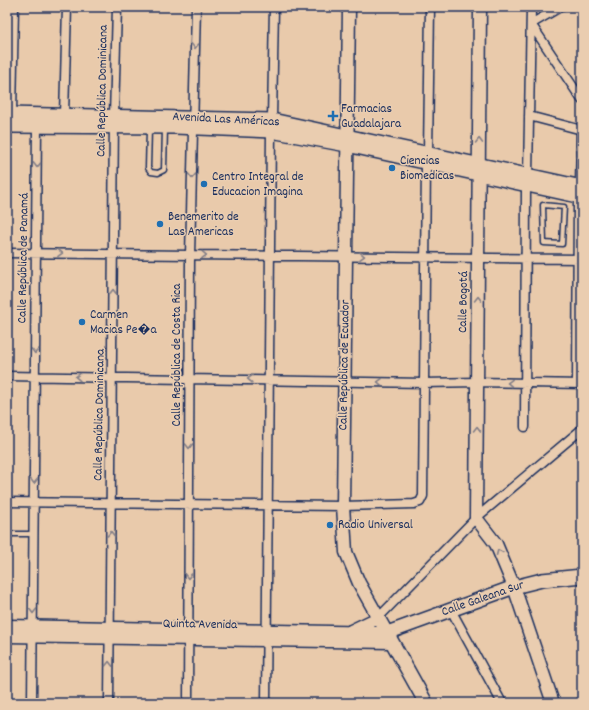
<svg xmlns="http://www.w3.org/2000/svg" width="589" height="710" font-family="Dekko,sans-serif">
<rect width="100%" height="100%" fill="#e9caab"/>
<filter id="ink" filterUnits="userSpaceOnUse"><feTurbulence type="fractalNoise" baseFrequency=".025" numOctaves="2"/><feDisplacementMap in="SourceGraphic" scale="8" xChannelSelector="R" yChannelSelector="G"/><feConvolveMatrix kernelMatrix="1 2 1 2 8 2 1 2 1" color-interpolation-filters="sRGB"/></filter>
<g filter="url(#ink)">
<g fill="none" stroke-linecap="round" stroke-linejoin="round">
<defs>
<path id="lane" d="M149,129L148,168L151,172L158,173L164,170L165,128
M543,205L564,207L562,244L544,243Z
M7,534H33"/>
<path id="street" d="M560,7L531,24L582,100
M12,114L14,7
M64,115L67,7
M529,116L582,130
M272,120L274,7
M428,153L430,7
M528,175L531,7
M580,187L581,130
M7,253L582,259
M7,376L424,383L477,382L582,384
M577,384L578,196
M525,427L526,185
M7,502L343,506L414,504L420,502L423,496L426,162
M451,610L502,703
M378,618L476,518L582,429
M32,703L37,126
M109,703L114,116L117,7
M188,703L190,255L196,7
M266,703L271,131"/>
<path id="secondary" d="M480,7L476,518L496,544L514,587L553,703
M7,626L387,633L359,583L346,552L343,506L349,7
M351,631L378,618
M7,636L392,642"/>
<path id="primary" d="M7,114L272,120L582,187
M7,126L175,127L271,131L347,145L582,197
M426,703L387,633L514,587L542,580L582,576"/>
</defs>
<use href="#lane" stroke="#1b2f5e" stroke-width="7"/>
<use href="#street" stroke="#1b2f5e" stroke-width="11"/>
<use href="#secondary" stroke="#1b2f5e" stroke-width="15"/>
<use href="#primary" stroke="#1b2f5e" stroke-width="16"/>
<use href="#lane" stroke="#eacdb0" stroke-width="4"/>
<use href="#street" stroke="#eacdb0" stroke-width="8"/>
<use href="#secondary" stroke="#eacdb0" stroke-width="12"/>
<use href="#primary" stroke="#eacdb0" stroke-width="13"/>
</g>
<defs><path id="oneway-chevron" d="M-2-3.5L2.5 0L-2 3.5" fill="none" stroke-width="1.6" stroke-linecap="round" stroke-linejoin="round"/></defs>
<g stroke="#827e87">
<use href="#oneway-chevron" transform="translate(195 46) rotate(91)"/>
<use href="#oneway-chevron" transform="translate(479 141) rotate(-89)"/>
<use href="#oneway-chevron" transform="translate(37 165) rotate(91)"/>
<use href="#oneway-chevron" transform="translate(192 176) rotate(92)"/>
<use href="#oneway-chevron" transform="translate(60 253) rotate(1)"/>
<use href="#oneway-chevron" transform="translate(204 255) rotate(1)"/>
<use href="#oneway-chevron" transform="translate(362 256) rotate(1)"/>
<use href="#oneway-chevron" transform="translate(113 292) rotate(-89)"/>
<use href="#oneway-chevron" transform="translate(478 299) rotate(-89)"/>
<use href="#oneway-chevron" transform="translate(35 351) rotate(91)"/>
<use href="#oneway-chevron" transform="translate(78 377) rotate(-179)"/>
<use href="#oneway-chevron" transform="translate(250 379) rotate(-179)"/>
<use href="#oneway-chevron" transform="translate(380 382) rotate(-178)"/>
<use href="#oneway-chevron" transform="translate(510 383) rotate(-179)"/>
<use href="#oneway-chevron" transform="translate(477 429) rotate(-89)"/>
<use href="#oneway-chevron" transform="translate(189 446) rotate(90)"/>
<use href="#oneway-chevron" transform="translate(34 481) rotate(90)"/>
<use href="#oneway-chevron" transform="translate(111 534) rotate(-90)"/>
<use href="#oneway-chevron" transform="translate(499 552) rotate(-113)"/>
<use href="#oneway-chevron" transform="translate(188 576) rotate(90)"/>
<use href="#oneway-chevron" transform="translate(33 611) rotate(90)"/>
<use href="#oneway-chevron" transform="translate(109 664) rotate(-89)"/>
</g>
</g>
<g fill="#1f6fb2" stroke="#eacdb0" stroke-width="1.5">
<path d="M331 110h4v4h4v4h-4v4h-4v-4h-4v-4h4z"/>
<circle cx="392" cy="168" r="4"/>
<circle cx="204" cy="184" r="4"/>
<circle cx="160" cy="224" r="4"/>
<circle cx="82" cy="322" r="4"/>
<circle cx="330" cy="525" r="4"/>
</g>
<g text-anchor="middle" dominant-baseline="central" stroke-width="3" stroke-linejoin="round" paint-order="stroke">
<g font-size="13" fill="#1b2f5e" stroke="#eacdb0">
<text transform="translate(103 91) rotate(-89)">Calle República Dominicana</text>
<text transform="translate(226 120) rotate(3)">Avenida Las Américas</text>
<text transform="translate(24 258) rotate(-89)">Calle República de Panamá</text>
<text transform="translate(464 302) rotate(-89)">Calle Bogotá</text>
<text transform="translate(177 355) rotate(-90)">Calle República de Costa Rica</text>
<text transform="translate(345 365) rotate(-89)">Calle República de Ecuador</text>
<text transform="translate(100 415) rotate(-89)">Calle República Dominicana</text>
<text transform="translate(483 599) rotate(-19)">Calle Galeana Sur</text>
<text transform="translate(200 625) rotate(1)">Quinta Avenida</text>
</g>
<g font-size="13" fill="#1b2f5e" stroke="#eacdb0" text-anchor="start">
<text x="341" y="109">Farmacias<tspan x="341" dy="15">Guadalajara</tspan></text>
<text x="400" y="161">Ciencias<tspan x="400" dy="15">Biomedicas</tspan></text>
<text x="212" y="177">Centro Integral de<tspan x="212" dy="15">Educacion Imagina</tspan></text>
<text x="168" y="217">Benemerito de<tspan x="168" dy="15">Las Americas</tspan></text>
<text x="90" y="315">Carmen<tspan x="90" dy="15">Macias Pe�a</tspan></text>
<text x="338" y="525">Radio Universal</text>
</g>
</g>
<rect width="589" height="710" fill="none" stroke="#eacdb0" stroke-width="24"/>
<rect x="12" y="12" width="565" height="686" fill="none" stroke="#1b2f5e" stroke-width="1.5" filter="url(#ink)"/>
</svg>
